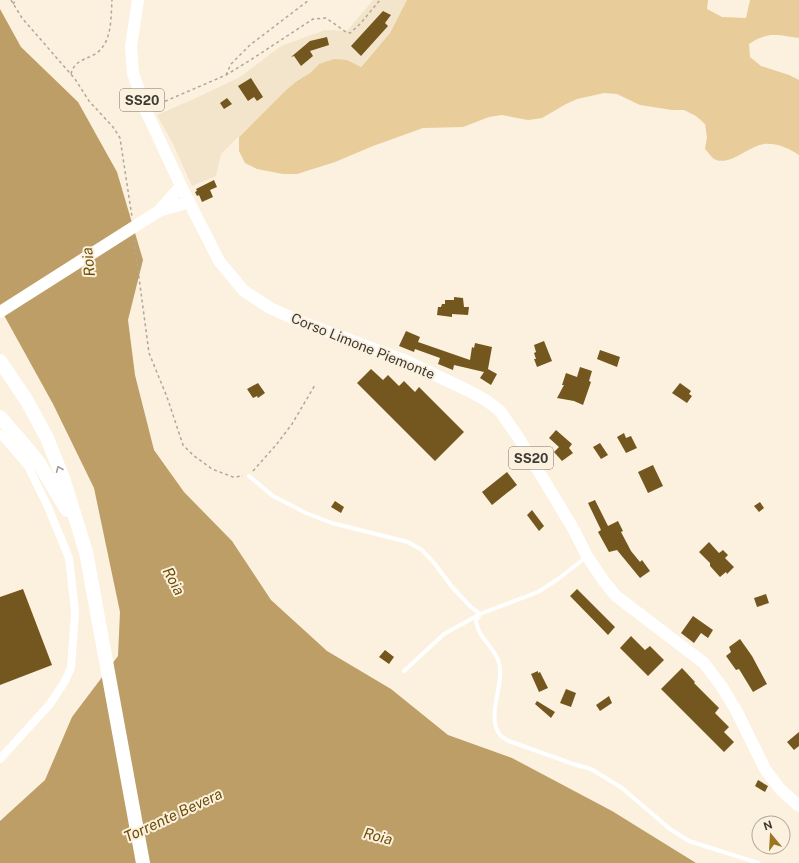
<svg xmlns="http://www.w3.org/2000/svg" width="799" height="863" font-family="'Public Sans',sans-serif">
<rect width="100%" height="100%" fill="#fbf1de"/>
<path fill="#f3e5cc" d="M373,0H407L390,33L360,67L347,60L319,64L310,73L297,81L286,90L221,154L216,176L192,186L173,144L157,115L194,99L240,77L281,46L325,30L347,31Z"/>
<path fill="#e8cc99" d="M407,0H708L707,9L722,17L746,18L750,0H799V38C778,35 768,31 749,44L750,57L761,66L789,75L799,80V155C788,148 777,143 764,144C749,146 729,167 714,159C711,157 708,152 705,149L707,137L705,124L696,116L684,110H672L640,105L617,94L604,93L577,99L566,104L542,118L528,120L502,115L489,117L463,127L423,128L373,146L335,162L297,174H283L257,169L245,163L239,151V137L286,90L297,81L310,73L319,64L334,59L347,60L361,67L390,33Z"/>
<path fill="#bc9e66" d="M0,9L21,47L78,102L117,172L143,260L128,320L135,375L154,450L184,492L232,541L271,600L327,651L391,689L448,735L512,758L612,811L696,863H0V821L45,780L72,717L118,656L120,612L94,488L53,404L0,308Z"/>
<path fill="#73571f" d="M383,11L391,15L385,23L388,26L361,56L351,46Z
M327,37L329,45L310,51L313,56L301,66L294,56L291,57L310,41Z
M251,78L263,97L257,101L254,97L248,101L238,86Z
M227,98L232,104L224,109L220,103Z
M214,180L217,187L210,190L213,197L202,202L199,195L197,196L195,192L197,191L196,189Z
M454,297L463,298L464,307H469L468,315L452,314V317L437,315L438,307H441L442,304H445V300H454Z
M406,331L420,337L418,342L470,360L472,347L474,348L475,343L492,347L488,369L497,374L491,385L480,378L484,372L454,365L453,370L438,364L440,358L415,349L414,352L399,346Z
M544,341L552,361L537,367L534,359H536L534,353L536,352L534,345Z
M600,350L620,357L617,367L597,359Z
M580,367L592,371L589,381L591,382L583,405L574,401L557,398L564,385H562L566,373L577,377Z
M371,369L383,380L388,375L399,386L404,381L415,392L419,387L464,432L435,461L357,383Z
M258,383L265,393L258,398L257,396L253,398L247,389Z
M680,383L691,391L689,394L692,396L687,403L672,393Z
M556,430L572,444L569,448L573,453L562,461L554,452L559,447L549,438Z
M624,433L626,438L631,436L637,448L626,453L617,437Z
M600,443L608,455L601,459L593,447Z
M653,465L663,486L648,493L638,472Z
M507,472L517,485L492,505L482,492Z
M595,500L608,526L618,521L623,531L621,532L631,551L640,562L642,560L650,571L640,578L617,550L609,552L598,532L601,530L588,503Z
M335,501L344,507L341,513L331,507Z
M760,502L764,508L759,512L754,506Z
M532,510L544,526L539,531L527,515Z
M709,542L719,553L723,550L728,555L725,558L734,567L727,574L726,572L720,577L710,566V563L699,552Z
M23,589L52,665L0,685V597Z
M577,589L615,627L608,635L570,596Z
M766,594L769,603L757,607L754,598Z
M693,616L713,630L708,638L701,633L694,643L681,633Z
M631,636L645,650L650,646L664,660L648,676L620,648Z
M740,639L752,656L767,684L753,692L739,669L736,670L726,656L731,652L729,647Z
M385,650L394,657L389,664L379,657Z
M682,668L695,682L694,683L719,708L715,713L729,727L724,732L734,742L724,752L661,689Z
M538,671V673L540,672L548,688L539,692L531,674Z
M566,689L576,693L571,707L560,703Z
M609,696L612,703L600,711L596,705Z
M537,701L555,712L551,718L535,704Z
M799,732V746L794,750L787,742Z
M758,780L768,786L765,792L755,786Z"/>
<g fill="none" stroke-linecap="round" stroke-linejoin="round">
<path stroke="#afa799" stroke-width="1.5" stroke-dasharray="3 3" stroke-linecap="butt" d="M11,0L22,18L75,79L89,101L113,127L120,138L132,217
M13,4L16,0
M71,74C75,57 92,60 101,49C112,37 111,15 112,0
M226,75L231,64L250,45L309,0
M154,106L226,75L252,59L313,19L326,18L346,32L350,33L360,24L380,0
M134,240L149,353L167,397L183,445L193,455L212,469L233,477L243,476
M253,471L276,445L292,424L315,385"/>
<path stroke="#fff" stroke-width="4" d="M249,476L273,496L306,513L332,523L408,542L422,550L435,564L452,587L471,607L480,614L476,621C477,625 478,630 480,633C487,645 500,655 500,670C502,688 486,720 501,736C503,738 506,739 509,741L573,764L591,769L622,788L670,829L689,841L758,863
M404,671L444,634L480,614L538,592L558,579L585,558"/>
<path stroke="#fff" stroke-width="8" d="M0,434L28,466L48,507L69,558L75,612L71,668L65,681L50,704L0,759"/>
<path stroke="#fff" stroke-width="12" d="M138,0L131,47L133,73L146,111L181,186L219,261L244,291L270,308L299,321L404,360L473,393L487,401L500,411L518,437L574,530L587,556L603,580L616,596L704,663L722,687L737,712L765,769L780,789L799,806
M159,211L181,186
M0,312L159,211L189,202"/>
<path stroke="#fff" stroke-width="14" d="M0,361L27,401L47,438L63,478L86,552L143,863
M0,417L28,449L40,465L67,510"/>
</g>
<defs><path id="oneway-chevron" d="M-2-3.5L2.5 0L-2 3.5" fill="none" stroke-width="1.6" stroke-linecap="round" stroke-linejoin="round"/></defs>
<use stroke="#9f9d9a" href="#oneway-chevron" transform="translate(59 469) rotate(-112)"/>
<g text-anchor="middle" dominant-baseline="central" stroke-width="4" stroke-linejoin="round" paint-order="stroke">
<g fill="#fbf1de" stroke="#777267" stroke-width="1">
<rect x="120" y="89" width="44" height="22" rx="3"/>
<rect x="509" y="447" width="44" height="22" rx="3"/>
</g>
<g font-size="13" font-weight="bold" fill="#3f3b34">
<text x="142" y="100">SS20</text>
<text x="531" y="458">SS20</text>
</g>
<g font-size="14" fill="#3f3b34" stroke="#fbf1de">
<text transform="translate(363 346) rotate(22)">Corso Limone Piemonte</text>
</g>
<g font-size="15" font-style="italic" fill="#6d4f08" stroke="#fbf1de">
<text transform="translate(88 262) rotate(-96)">Roia</text>
<text transform="translate(174 581) rotate(62)">Roia</text>
<text transform="translate(173 815) rotate(-25)">Torrente Bevera</text>
<text transform="translate(378 836) rotate(14)">Roia</text>
</g>
</g>
<g transform="translate(771 835) rotate(342)"><circle r="19" fill="#fbf1de" stroke="#b0a89a"/>
<path d="M0-3L7 15L0 10L-7 15Z" fill="#9c7522"/>
<text y="-6" font-size="11" font-weight="bold" text-anchor="middle" fill="#3f3b34">N</text>
</g>
</svg>
